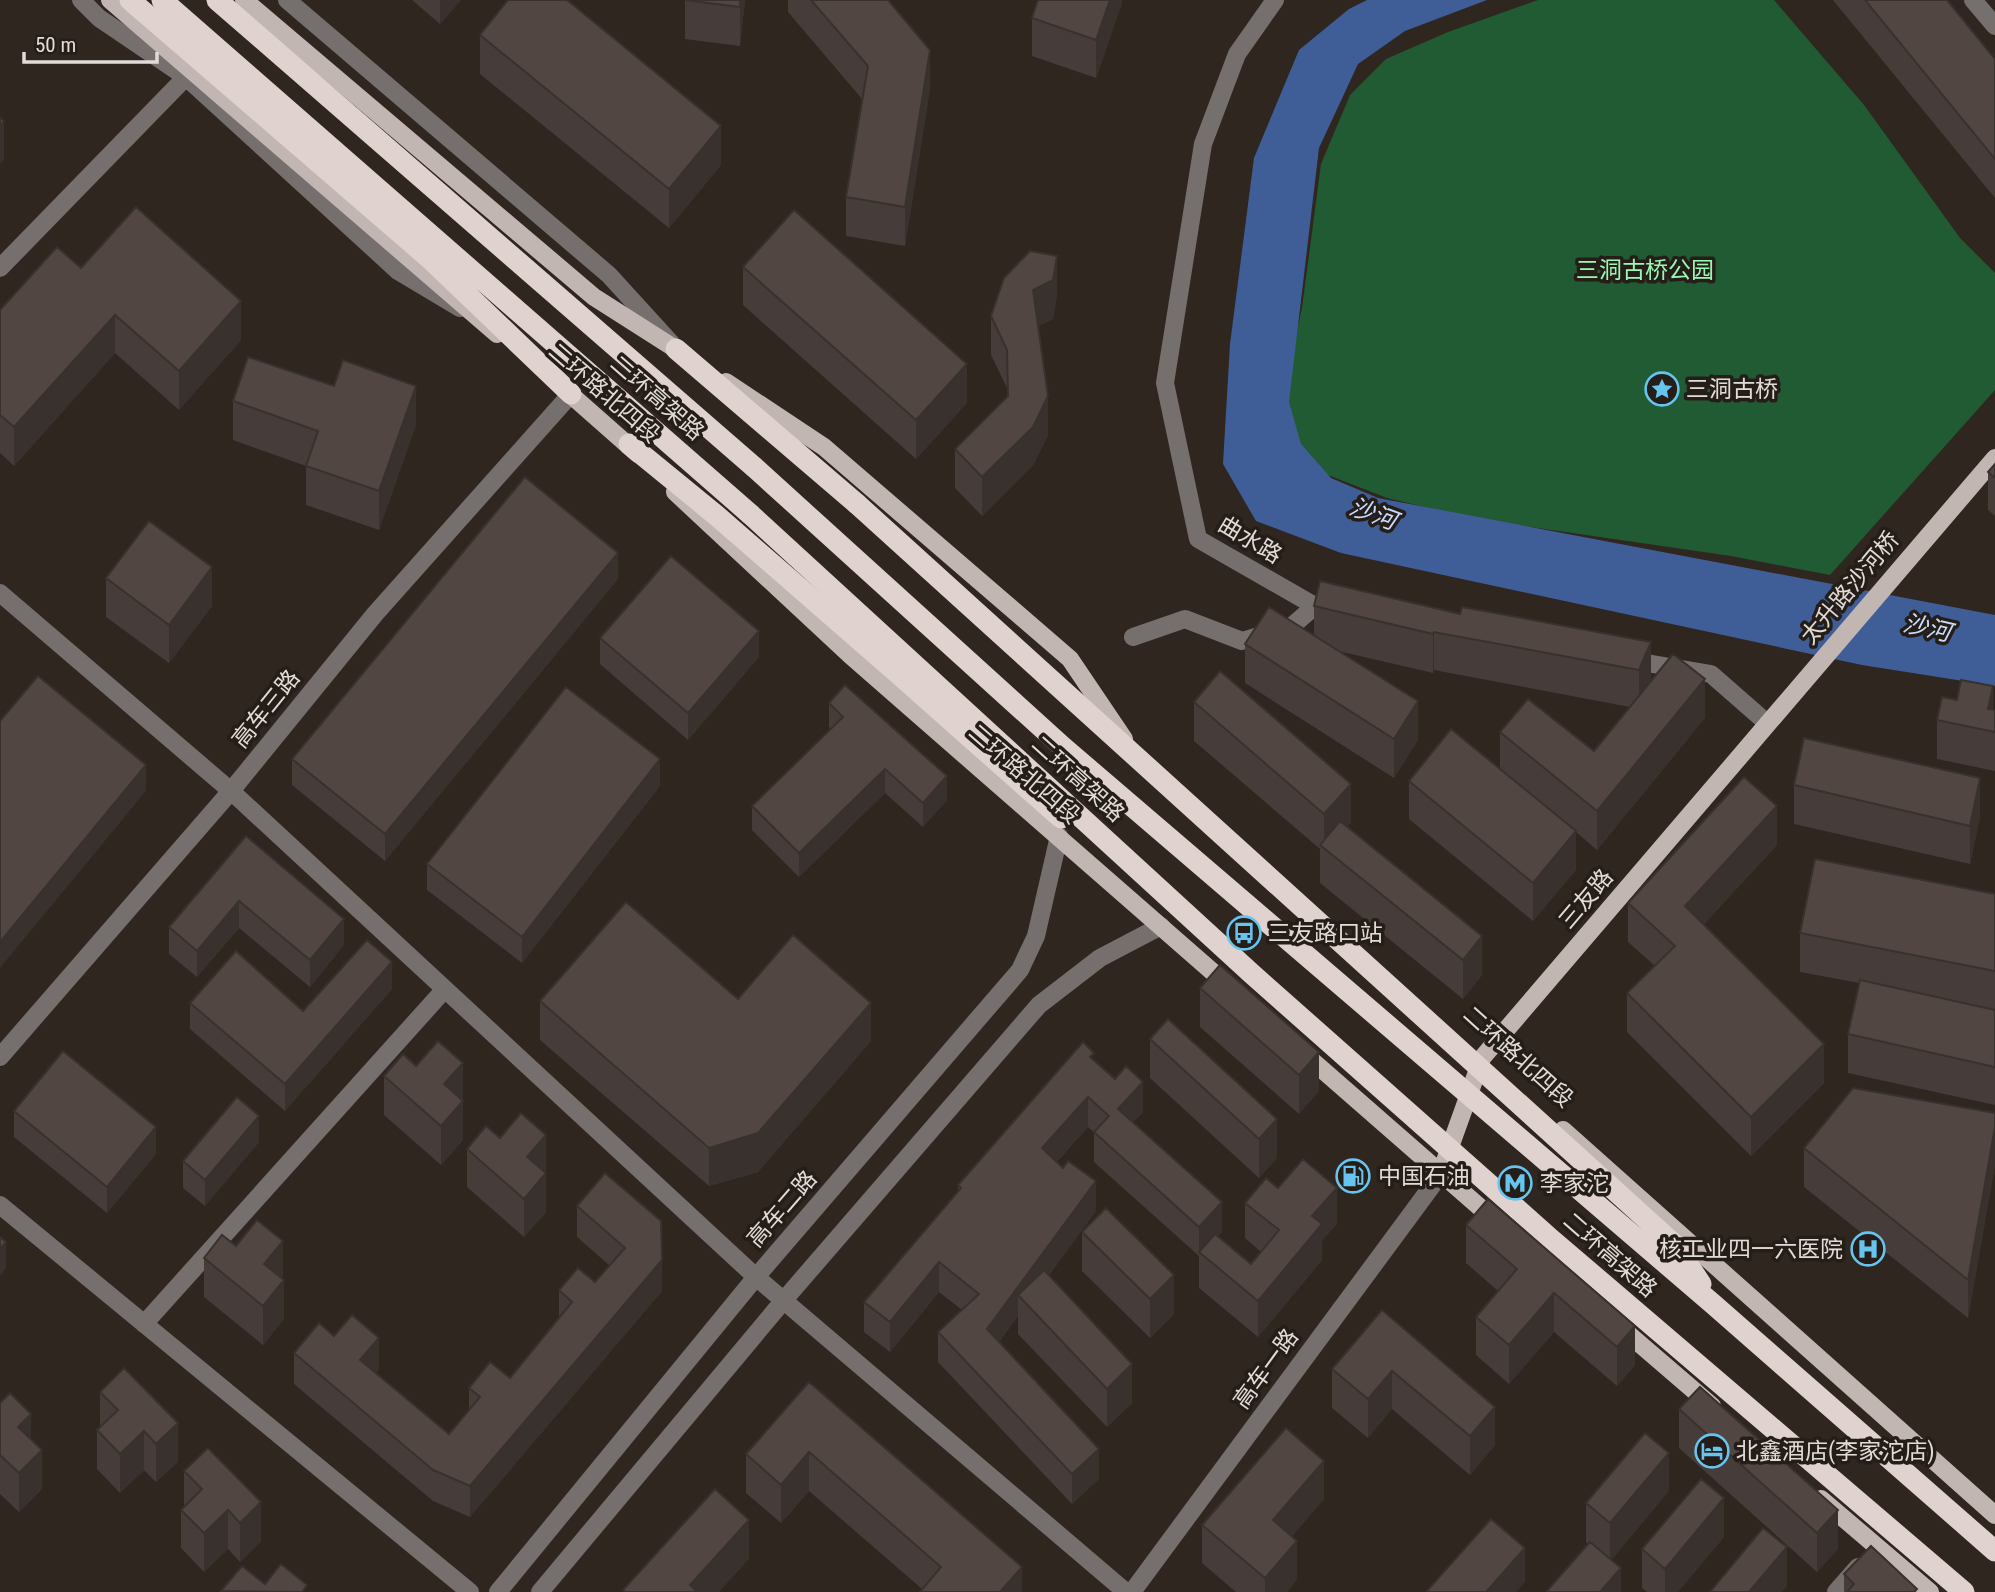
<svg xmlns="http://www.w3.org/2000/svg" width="1995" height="1592" font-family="'Roboto Condensed','Noto Sans SC',sans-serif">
<rect width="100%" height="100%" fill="#2f2620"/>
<path fill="#205b34" d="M1538,0H1774L1864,105L1960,238L1995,273V390L1830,575L1731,556L1475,519L1387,498L1310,468L1279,412L1302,308L1321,164L1350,95L1386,59L1448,32Z"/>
<path fill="#3f5e97" d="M1367,0H1487L1405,31L1358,64L1319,148L1289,402L1301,444L1331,478L1378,498L1995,615V686L1862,665L1341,553L1256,521L1223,464L1230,344L1254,158L1299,50L1349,9Z"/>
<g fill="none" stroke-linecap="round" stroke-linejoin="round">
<path stroke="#756f6d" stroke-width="18" d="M81,0L99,18L186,77L398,271L460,308
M287,0L609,275L671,343
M1275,0L1237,54L1203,144L1165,383L1198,539L1315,606L1336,610
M1973,0L1995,26
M0,268L186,77
M0,593L231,791L756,1277L1126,1592
M1133,637L1185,619L1242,641L1292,626L1315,606
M1629,660L1711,674L1767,723
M0,1057L231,791L375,614L571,394
M0,1205L470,1592
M144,1324L445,989
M498,1592L756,1277L1020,970L1036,936L1059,836
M540,1592L784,1300L1039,1005L1100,958L1161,926
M1132,1592L1440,1175
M1836,1592L1858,1567"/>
<path stroke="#c1b6b2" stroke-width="18" d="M110,0L497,334
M244,0L594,297L685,355
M726,382L824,447L1070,659L1124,739
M562,387L638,454
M675,492L850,655L1231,988
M1301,1051L1499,1224
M1563,1130L1995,1515
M1440,1175L1482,1058L1995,458
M1619,1326L1712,1406
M1821,1499L1930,1592"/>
<path stroke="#e0d2ce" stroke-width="21" d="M130,0L429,258L571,394
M162,0L750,514
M217,0L754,467
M676,349L857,504
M629,444L717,516L887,664"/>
<path stroke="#e0d2ce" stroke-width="21" d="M754,467L1063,747L1713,1304L1995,1551
M857,504L1676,1246L1701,1284
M750,514L1252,974L1551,1239L1964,1592
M887,664L1061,818"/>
</g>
<path fill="#463c39" d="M412,0H461L440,24Z
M685,0H745L740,46L685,39Z
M788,0H888L930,89L905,246L846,236V197L862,99L788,12Z
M1122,0V3L1096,78L1032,56V18Z
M1833,0H1947L1995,59V198Z
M480,35L721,165L669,228L480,74Z
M743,267L967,403L916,459L743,305Z
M81,268L241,340L179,410L115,353L14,466L0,453V310Z
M1057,295L1053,319L1038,326L1048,435L1033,465L982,516L955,488V449L1007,397V388L991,355V316Z
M233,401L416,425L379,530L306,505V466L233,440Z
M1995,464V516L1988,510V472Z
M106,578L212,606L169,663L106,617Z
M618,579L385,861L292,785V759Z
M1314,606L1460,614L1651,642V681L1705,718L1597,850L1576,832V870L1533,921L1409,819V781L1500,769V732L1594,751L1630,707L1434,670L1433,673L1338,651L1418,740L1394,778L1245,683V644L1314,635Z
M600,638L759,657L688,740L600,664Z
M1957,700L1995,710V771L1937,759V720Z
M1194,702L1351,822L1347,827L1482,975L1463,999L1320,883V849L1194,741Z
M829,703L947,800L923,827L885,793L799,877L752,830V806L830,729L829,727Z
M1794,785L1980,817L1970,864L1794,824Z
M660,786L522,963L427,890V864Z
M246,836L344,945L310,987L239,928L197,977L169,954V927Z
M1777,845L1704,924L1824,1083L1751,1156L1627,1032V993L1655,966L1628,942V903Z
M1995,894V1105L1848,1073V1034L1859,983L1800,972V933Z
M1200,988L1319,1091L1299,1114L1200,1027Z
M392,989L285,1111L190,1029V1003L303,1011Z
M738,999L871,1041L758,1172L709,1186L540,1040V1001Z
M1168,1019L1277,1158L1259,1178L1150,1078V1039Z
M1094,1060L1143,1112L1133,1122L1222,1232L1217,1237L1251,1264L1261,1252L1245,1238V1203L1278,1188L1337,1224L1322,1240V1260L1258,1337L1199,1288V1256L1094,1162V1132L1088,1127L1057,1162L1096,1211L1049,1275L1132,1403L1107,1427L1018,1334V1316L999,1342L1099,1479L1072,1504L938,1362V1332L962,1310L939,1292L890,1352L864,1332V1302L958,1191V1185Z
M384,1076L463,1140L441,1165L384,1115Z
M14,1111L156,1154L107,1213L14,1137Z
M1995,1113V1165L1968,1318L1804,1187V1148Z
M546,1135V1212L524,1237L467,1187V1149L500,1138Z
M259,1142L205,1206L183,1188V1161Z
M605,1173L662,1291L470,1517L433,1501L294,1384V1353L334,1336L379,1369L376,1373L449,1434L469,1410V1388L510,1378L559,1318V1290L595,1282L609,1265L577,1237V1206Z
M1488,1199L1635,1365L1617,1386L1554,1332L1509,1384L1476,1355V1317L1498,1291L1466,1263V1225Z
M1082,1232L1174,1314L1150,1338L1082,1271Z
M236,1246L283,1279L284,1319L263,1345L204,1297V1258Z
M1382,1310L1495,1445L1470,1475L1392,1409L1368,1438L1332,1408V1369Z
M809,1382L1022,1592L922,1589L809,1491L781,1523L746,1493V1454Z
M100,1392L178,1462L156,1482L144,1470L120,1493L97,1469V1430L100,1428Z
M0,1403L31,1439L42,1489L19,1512L0,1494Z
M1679,1409L1838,1549L1817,1572L1679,1448Z
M184,1471L261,1541L240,1562L228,1549L204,1572L181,1548V1510L184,1507Z
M1669,1491L1611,1560L1621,1592L1586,1542V1503Z
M1324,1499L1292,1536L1297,1579L1287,1592H1236L1202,1563V1525Z
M1724,1537L1678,1592H1647L1642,1588V1549Z
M1844,1574L1917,1592H1844Z"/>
<path fill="#39312e" d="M440,0H461L440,24Z
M740,0H745L740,46Z
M1110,0H1122V3L1096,78V40Z
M930,50V89L905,246V207Z
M4,121V160L0,165V126Z
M721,126V165L669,228V189Z
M1057,256V295L1053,319L1033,329V290Z
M241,301V340L179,410V371Z
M115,315V353L14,466V427Z
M967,364V403L916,459V420Z
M416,386V425L379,530V491Z
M1048,396V435L1033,465L982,516V477Z
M618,553V579L385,861V834Z
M212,567V606L169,663V625Z
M759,631V657L688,740V713Z
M1434,632V670L1433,673V634Z
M1651,642V681L1639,708V670Z
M1705,679V718L1597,850V811Z
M1993,686V725L1988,709Z
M1418,701V740L1394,778V739Z
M660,759V786L522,963V937Z
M146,765V791L0,968V942Z
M885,769V793L799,877V853Z
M947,776V800L923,827V803Z
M1980,778V817L1970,864V826Z
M1351,784V822L1327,850L1324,848V814Z
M1777,806V845L1685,945V906Z
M1576,831V870L1533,921V883Z
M239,901V928L197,977V951Z
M344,919V945L310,987V960Z
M1482,936V975L1463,999V960Z
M392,962V989L285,1111V1084Z
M871,1003V1041L758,1172L709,1186V1148Z
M1824,1044V1083L1751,1156V1117Z
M1319,1052V1091L1299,1114V1075Z
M463,1063V1140L441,1165V1126L444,1084Z
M1143,1082V1112L1118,1139V1109Z
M1088,1097V1127L1042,1178V1148Z
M259,1116V1142L205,1206V1180Z
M1277,1119V1158L1259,1178V1139Z
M156,1127V1154L107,1213V1187Z
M1995,1127V1165L1968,1318V1280Z
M546,1135V1212L524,1237V1199L527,1157Z
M1096,1181V1211L1027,1304L1018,1295V1316L987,1359V1329Z
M1337,1188V1224L1322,1240V1260L1258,1337V1301L1312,1216Z
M1222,1202V1232L1201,1254L1199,1252V1257V1227Z
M283,1241V1280L264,1264Z
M6,1242V1268L0,1276V1249Z
M662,1260V1291L470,1517V1486Z
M939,1262V1292L890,1352V1322Z
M1174,1275V1314L1150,1338V1299Z
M284,1280V1319L263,1345V1306Z
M1554,1293V1332L1509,1384V1345Z
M1635,1326V1365L1617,1386V1347Z
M379,1338V1369L360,1391V1360Z
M1132,1364V1403L1107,1427V1389Z
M1392,1371V1409L1368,1438V1399Z
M1495,1407V1445L1470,1475V1436Z
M31,1414V1453L18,1427Z
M178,1423V1462L156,1482V1444Z
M144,1431V1470L120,1493V1454Z
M1099,1449V1479L1072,1504V1474Z
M42,1450V1489L19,1512V1473Z
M809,1452V1491L781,1523V1485Z
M1669,1453V1491L1610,1562V1523Z
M1324,1461V1499L1273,1559V1520Z
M1724,1498V1537L1678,1592H1665V1569Z
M261,1502V1541L240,1562V1523Z
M228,1510V1549L204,1572V1533Z
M1838,1510V1549L1817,1572V1533Z
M749,1520V1559L719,1592H690V1585Z
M1297,1541V1579L1287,1592H1265V1578Z
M1787,1547V1586L1782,1592H1749Z
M1525,1548V1582L1516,1592H1486Z
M1022,1567V1592H1000Z
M1621,1568V1592H1600Z"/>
<path fill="#514642" stroke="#39312e" stroke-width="2" d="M508,0H567L721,126L669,189L480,35Z
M685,0H740V7Z
M811,0H888L930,50L905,207L846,197L868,66Z
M1038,0H1110L1096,40L1032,18Z
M1865,0H1947L1995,59V159Z
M0,117L4,121L0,126Z
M136,207L241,301L179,371L115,315L14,427L0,415V310L57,247L81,268Z
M794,210L967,364L916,420L743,267Z
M1030,251L1057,256L1053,280L1033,290L1048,396L1033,427L982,477L955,449L1008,396L1007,350L991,316L1004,278Z
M248,357L334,386L343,360L416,386L379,491L306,466L318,431L233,401Z
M1995,464V478L1988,472Z
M525,477L618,553L385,834L292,759Z
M149,521L212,567L169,625L106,578Z
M671,556L759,631L688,713L600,638Z
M1320,581L1460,614L1462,607L1651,642L1639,670L1434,632L1433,634L1314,606Z
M1269,607L1418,701L1394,739L1245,644Z
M1673,654L1705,679L1597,811L1500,732L1528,699L1594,751Z
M1220,671L1351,784L1324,814L1194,702Z
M38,676L146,765L0,942V721Z
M1961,680L1993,686L1988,709L1995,710V732L1937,720L1942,697L1957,700Z
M845,685L947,776L923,803L885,769L799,853L752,806L843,717L829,703Z
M566,687L660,759L522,937L427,864Z
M1451,729L1576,831L1533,883L1409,781Z
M1804,738L1980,778L1970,826L1794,785Z
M1744,777L1777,806L1685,906L1824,1044L1751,1117L1627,993L1675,946L1628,903Z
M1340,821L1482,936L1463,960L1320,845Z
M246,836L344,919L310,960L239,901L197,951L169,927Z
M1815,859L1995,894V971L1800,933Z
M626,902L738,999L793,935L871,1003L758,1133L709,1148L540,1001Z
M367,940L392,962L285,1084L190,1003L236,951L303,1011Z
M1220,965L1319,1052L1299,1075L1200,988Z
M1860,980L1995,1010V1067L1848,1034Z
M1168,1019L1277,1119L1259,1139L1150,1039Z
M438,1041L463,1063L444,1084L463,1101L441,1126L384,1076L403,1054L416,1066Z
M1083,1042L1094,1053L1090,1057L1115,1079L1126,1066L1143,1082L1118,1109L1222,1202L1199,1227L1094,1132L1109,1116L1088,1097L1042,1148L1063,1168L1068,1161L1096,1181L987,1329L1099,1449L1072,1474L938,1332L979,1294L939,1262L890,1322L864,1302L961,1188L958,1185Z
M63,1051L156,1127L107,1187L14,1111Z
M1853,1088L1995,1113V1127L1968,1280L1804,1148Z
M237,1097L259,1116L205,1180L183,1161Z
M521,1113L546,1135L527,1157L546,1173L524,1199L467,1149L486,1126L500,1138Z
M1303,1159L1337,1188L1312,1216L1322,1224L1258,1301L1199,1252L1215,1234L1251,1264L1279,1230L1245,1203L1266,1178L1278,1188Z
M605,1173L661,1221L662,1260L470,1486L433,1470L294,1353L319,1323L334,1336L352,1315L379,1338L360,1360L449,1434L480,1397L469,1388L490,1362L510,1378L572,1302L559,1290L578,1268L595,1282L625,1248L577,1206Z
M1488,1199L1635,1326L1617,1347L1554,1293L1509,1345L1476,1317L1517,1269L1466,1225Z
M1106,1208L1174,1275L1150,1299L1082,1232Z
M257,1220L283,1241L264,1264L284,1280L263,1306L204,1258L222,1235L236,1246Z
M0,1237L6,1242L0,1249Z
M1044,1270L1132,1364L1107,1389L1018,1295Z
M1382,1310L1495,1407L1470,1436L1392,1371L1368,1399L1332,1369Z
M124,1368L178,1423L156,1444L144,1431L120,1454L97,1430L118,1410L100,1392Z
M809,1382L1022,1567L1000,1592H920L941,1567L809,1452L781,1485L746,1454Z
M1700,1387L1838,1510L1817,1533L1679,1409Z
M10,1393L31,1414L18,1427L42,1450L19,1473L0,1455V1403Z
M1286,1428L1324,1461L1273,1520L1297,1541L1265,1578L1202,1525Z
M1645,1433L1669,1453L1610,1523L1586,1503Z
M208,1448L261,1502L240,1523L228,1510L204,1533L181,1510L202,1489L184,1471Z
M1701,1479L1724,1498L1665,1569L1642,1549Z
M715,1489L749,1520L690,1585L697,1592H626L623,1590Z
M1491,1519L1525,1548L1486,1592H1426Z
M1763,1528L1787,1547L1749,1592H1710Z
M1590,1542L1621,1568L1600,1592H1546Z
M1871,1546L1917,1589L1914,1592H1847L1854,1584L1844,1574Z
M281,1564L307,1585L302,1592L221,1591L242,1566L265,1584Z"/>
<defs>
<symbol id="sight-ring" viewBox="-11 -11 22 22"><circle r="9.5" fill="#251d17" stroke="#67c4ef" stroke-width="1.5"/><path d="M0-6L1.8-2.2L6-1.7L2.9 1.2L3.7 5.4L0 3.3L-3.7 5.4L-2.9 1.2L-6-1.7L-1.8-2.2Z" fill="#67c4ef"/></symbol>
<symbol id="bus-ring" viewBox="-11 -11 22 22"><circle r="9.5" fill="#251d17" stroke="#67c4ef" stroke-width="1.5"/><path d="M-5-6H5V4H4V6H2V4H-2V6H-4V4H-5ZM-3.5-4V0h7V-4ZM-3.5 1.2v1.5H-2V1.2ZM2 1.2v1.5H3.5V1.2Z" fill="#67c4ef"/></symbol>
<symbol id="fuel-ring" viewBox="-11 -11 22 22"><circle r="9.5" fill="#251d17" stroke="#67c4ef" stroke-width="1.5"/><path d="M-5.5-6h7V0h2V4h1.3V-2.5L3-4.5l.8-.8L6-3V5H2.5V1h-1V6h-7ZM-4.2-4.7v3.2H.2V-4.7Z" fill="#67c4ef"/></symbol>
<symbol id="metro-ring" viewBox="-11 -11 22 22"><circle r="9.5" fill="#251d17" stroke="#67c4ef" stroke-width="1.5"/><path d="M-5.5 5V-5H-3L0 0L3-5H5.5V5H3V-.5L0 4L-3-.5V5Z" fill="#67c4ef"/></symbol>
<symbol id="hospital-ring" viewBox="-11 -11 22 22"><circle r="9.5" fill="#251d17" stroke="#67c4ef" stroke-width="1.5"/><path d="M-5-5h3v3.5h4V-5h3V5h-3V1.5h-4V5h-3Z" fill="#67c4ef"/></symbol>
<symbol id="hotel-ring" viewBox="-11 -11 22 22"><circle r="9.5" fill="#251d17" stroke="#67c4ef" stroke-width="1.5"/><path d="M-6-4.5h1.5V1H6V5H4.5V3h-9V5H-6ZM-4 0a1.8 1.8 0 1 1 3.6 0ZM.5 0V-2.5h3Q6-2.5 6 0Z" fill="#67c4ef"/></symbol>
</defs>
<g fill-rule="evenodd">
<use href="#sight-ring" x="1643" y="370" width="38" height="38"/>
<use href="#bus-ring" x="1225" y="914" width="38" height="38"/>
<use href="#fuel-ring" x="1334" y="1157" width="38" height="38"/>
<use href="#metro-ring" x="1496" y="1164" width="38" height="38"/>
<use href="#hospital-ring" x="1849" y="1230" width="38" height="38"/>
<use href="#hotel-ring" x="1693" y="1432" width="38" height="38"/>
</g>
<g text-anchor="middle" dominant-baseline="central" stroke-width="7" stroke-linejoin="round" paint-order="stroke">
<g font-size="23" fill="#9af7b3" stroke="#251d17">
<text x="1645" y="270">三洞古桥公园</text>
</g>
<g font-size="23" fill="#e2dcd8" stroke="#251d17" text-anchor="start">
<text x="1686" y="389">三洞古桥</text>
<text x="1268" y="933">三友路口站</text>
<text x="1378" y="1176">中国石油</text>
<text x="1540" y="1183">李家沱</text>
<text x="1843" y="1249" text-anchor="end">核工业四一六医院</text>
<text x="1736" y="1451">北鑫酒店(李家沱店)</text>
</g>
<g font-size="23" fill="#e2dcd8" stroke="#251d17">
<text transform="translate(604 393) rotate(41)">二环路北四段</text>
<text transform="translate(657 398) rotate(41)">二环高架路</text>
<text transform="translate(1250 540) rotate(31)">曲水路</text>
<text transform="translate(1850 588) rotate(-50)">太升路沙河桥</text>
<text transform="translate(266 709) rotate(-51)">高车三路</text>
<text transform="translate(1024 774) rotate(41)">二环路北四段</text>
<text transform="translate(1078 779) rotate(42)">二环高架路</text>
<text transform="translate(1586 899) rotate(-50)">三友路</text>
<text transform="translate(1518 1057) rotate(42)">二环路北四段</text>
<text transform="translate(782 1209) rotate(-49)">高车二路</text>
<text transform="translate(1610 1255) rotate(41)">二环高架路</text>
<text transform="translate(1266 1369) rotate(-54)">高车一路</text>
</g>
<g font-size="24" font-style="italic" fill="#c8dcfe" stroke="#251d17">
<text transform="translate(1373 514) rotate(20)">沙河</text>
<text transform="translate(1927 628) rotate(13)">沙河</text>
</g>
</g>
<path d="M24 52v10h133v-10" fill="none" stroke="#e2dcd8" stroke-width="3.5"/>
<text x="35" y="52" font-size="21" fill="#e2dcd8" stroke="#251d17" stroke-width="5" paint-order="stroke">50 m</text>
</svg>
